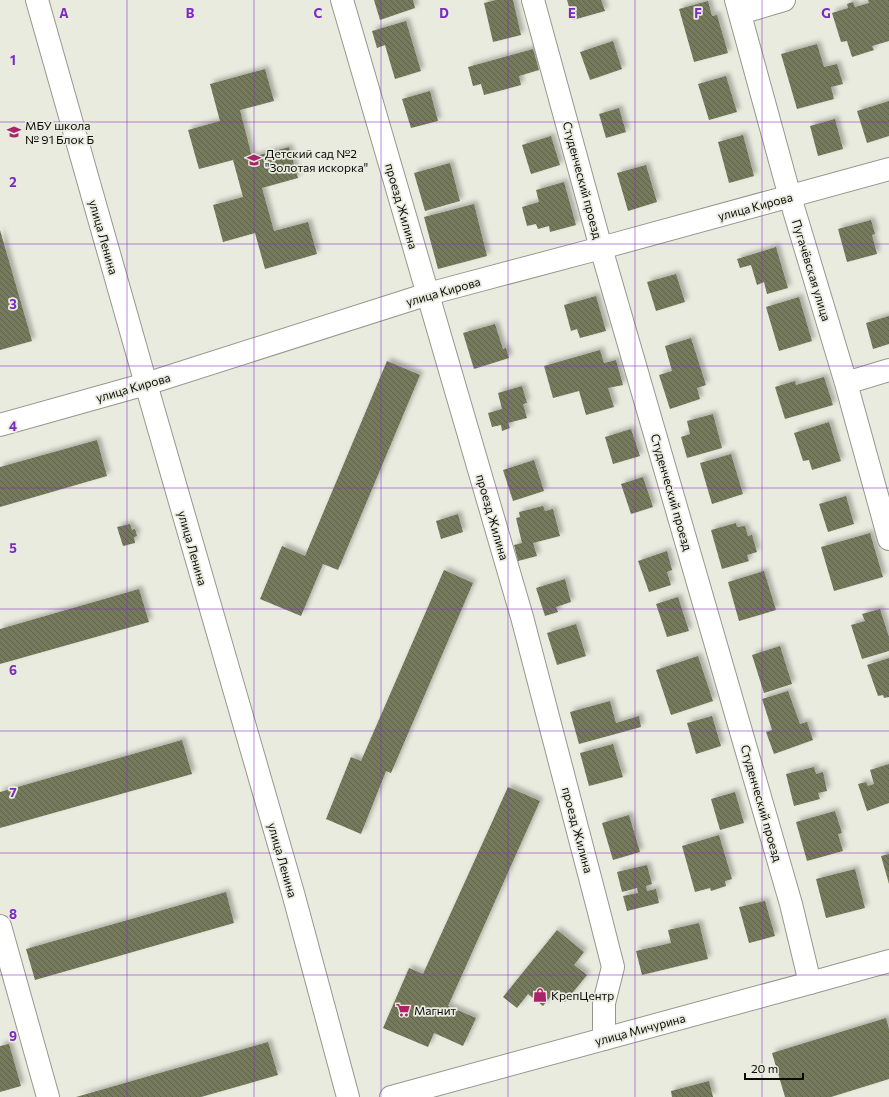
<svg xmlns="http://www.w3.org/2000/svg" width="889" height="1097" font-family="Commissioner,sans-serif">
<defs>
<pattern id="building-back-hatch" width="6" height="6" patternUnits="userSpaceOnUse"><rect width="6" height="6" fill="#767a5b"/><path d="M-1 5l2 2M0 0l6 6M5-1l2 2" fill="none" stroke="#5f6249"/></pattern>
<filter id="shadow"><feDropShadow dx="3.5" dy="-3.5" stdDeviation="2" flood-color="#0004"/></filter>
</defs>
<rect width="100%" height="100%" fill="#e9ebdf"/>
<path fill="url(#building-back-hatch)" filter="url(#shadow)" d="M374,0H413L415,8L380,20Z
M496,0H513L521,35L493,42L484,3Z
M567,0H601L605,11L573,20Z
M868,0H889V41L872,46L874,50L852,57L847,41L841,42L832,13L848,8L847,4L853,2L855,7L869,3Z
M708,1L712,16L717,15L728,53L694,62L679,9Z
M406,21L421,71L395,79L385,45L377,48L372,31Z
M613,41L622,69L590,80L580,52Z
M817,44L824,67L837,64L843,84L831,87L834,99L797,109L781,54Z
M533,49L539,70L519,76L521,85L484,95L481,84L473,86L468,67Z
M265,69L274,101L240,110L252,157L289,147L298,178L262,188L274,231L308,222L317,254L265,269L255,233L223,242L213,205L243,197L233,160L199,169L188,130L220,121L210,84Z
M726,76L737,112L709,120L698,84Z
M430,91L438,121L411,128L402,99Z
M889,101V136L867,143L857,111Z
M619,108L626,132L606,138L599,114Z
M835,119L843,149L818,156L810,126Z
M743,135L754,176L729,183L718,142Z
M551,136L560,165L531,174L522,145Z
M450,163L460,201L425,211L414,173Z
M646,165L657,202L628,211L617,173Z
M564,182L576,225L550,232L549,226L538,229L536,224L527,226L522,207L539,202L536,190Z
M474,204L487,256L438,269L424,217Z
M871,220L875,234L872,235L877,254L847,262L838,229Z
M0,230L32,341L0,350Z
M776,247L788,288L767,294L764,282L757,285L751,265L740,268L737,259Z
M676,274L685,302L656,311L647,282Z
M596,296L606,331L580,338L577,329L571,331L564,305Z
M799,297L812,341L779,351L766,307Z
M889,316V344L873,349L866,323Z
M495,324L503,349L506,348L509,358L474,369L463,333Z
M691,338L706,385L697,388L700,399L670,409L659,375L672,371L665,346Z
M600,350L604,363L616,360L623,385L608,388L614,407L586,415L579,391L553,398L544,366Z
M387,361L420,375L338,570L323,564L301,616L260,599L282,546L305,556Z
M824,377L833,405L785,419L775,387L795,381L796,385Z
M522,386L527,403L523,404L527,418L508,423L510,428L502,431L501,425L492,427L488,413L502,409L498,393Z
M713,414L722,448L687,458L681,437L690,434L687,421Z
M829,422L841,461L812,470L809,460L803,461L794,433Z
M631,429L640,456L613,464L605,437Z
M97,440L107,476L0,507V467Z
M731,454L743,494L712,504L700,463Z
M534,460L544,491L513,501L503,470Z
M643,477L653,507L631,514L621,484Z
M846,496L854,524L828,532L819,504Z
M543,506L545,511L553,509L560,536L533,543L537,556L518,561L514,545L522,543L516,518L520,517L519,512Z
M458,514L463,532L441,539L436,521Z
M736,523L737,527L745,526L748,536L752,535L757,552L747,555L749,561L722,569L711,530Z
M130,524L132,530L135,529L137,536L134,537L135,543L123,546L117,527Z
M870,533L883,577L834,591L821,547Z
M667,551L672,570L667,572L671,585L649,592L638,561Z
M444,570L473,583L391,773L386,771L361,834L326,819L351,757L361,761Z
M764,571L776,610L739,621L728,582Z
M565,579L571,602L556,607L558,612L545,616L536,588Z
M139,589L149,622L0,664V629Z
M678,597L689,631L667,637L656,604Z
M880,609L889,637V651L862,659L851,625L865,621L862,614Z
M576,624L586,656L557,665L547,633Z
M780,646L792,684L764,693L752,655Z
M698,656L713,701L671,715L656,670Z
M889,658V697L884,698L883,695L878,696L867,665Z
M788,691L800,724L807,722L813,740L774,754L766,732L772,730L762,699Z
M610,701L616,723L639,716L641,727L579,744L570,712Z
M712,716L721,746L696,754L687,723Z
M182,740L192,774L0,828V792Z
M613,744L623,777L589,786L580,753Z
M889,764V803L867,811L858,784L866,782L868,786L874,784L870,770Z
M814,767L816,774L823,772L827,791L818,793L820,799L794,806L786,774Z
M508,787L540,801L448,1006L476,1018L463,1046L434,1033L428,1047L383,1028L409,968L423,974Z
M735,792L744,823L720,830L711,799Z
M835,811L842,833L838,834L843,851L807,861L796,822Z
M629,815L640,852L613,860L602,823Z
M719,835L732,879L725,881L726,886L711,891L710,888L695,892L682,846Z
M889,854V884L881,856Z
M647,865L652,884L646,886L647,891L656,889L659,903L627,911L623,896L638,893L637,888L622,892L617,872Z
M855,869L865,908L826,918L816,879Z
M226,892L234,923L35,980L26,949Z
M765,901L775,936L749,943L739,907Z
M699,923L708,959L642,975L636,951L671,943L668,930Z
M557,930L584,952L574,965L587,975L565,1002L554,992L543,1006L528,994L517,1008L503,997Z
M886,1018L889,1029V1079L831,1097H785L772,1053Z
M268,1042L278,1075L201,1097H76Z
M9,1044L21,1086L0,1092V1046Z
M709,1081L713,1097H672L671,1091Z"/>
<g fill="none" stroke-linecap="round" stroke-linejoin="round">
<defs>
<path id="minor" d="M342,0L522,617L599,912L613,967L604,1003V1039
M533,0L601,248L791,904L810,983
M736,0L790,197L846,383L889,539
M740,13L784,0
M846,383L889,370
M0,926L48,1097"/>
<path id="tertiary" d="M0,425L146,384L428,294L601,248L889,169"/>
<path id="secondary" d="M37,0L146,384L293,893L348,1097
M391,1097L810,983L889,961"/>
</defs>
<use href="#minor" stroke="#96988d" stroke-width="24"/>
<use href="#tertiary" stroke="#96988d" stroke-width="24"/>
<use href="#secondary" stroke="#96988d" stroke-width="24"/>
<use href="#minor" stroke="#fff" stroke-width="22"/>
<use href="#tertiary" stroke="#fff" stroke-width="22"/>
<use href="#secondary" stroke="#fff" stroke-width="22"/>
</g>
<path fill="none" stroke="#7b2cbf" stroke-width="1" stroke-opacity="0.55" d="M127,0V1097M254,0V1097M381,0V1097M508,0V1097M635,0V1097M762,0V1097M0,122H889M0,244H889M0,366H889M0,488H889M0,609H889M0,731H889M0,853H889M0,975H889"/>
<defs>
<symbol id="school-bare" viewBox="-9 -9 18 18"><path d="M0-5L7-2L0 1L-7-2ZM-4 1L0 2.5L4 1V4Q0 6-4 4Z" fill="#aa246b" stroke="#e9ebdf" stroke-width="2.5" paint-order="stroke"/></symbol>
<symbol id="shop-bare" viewBox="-9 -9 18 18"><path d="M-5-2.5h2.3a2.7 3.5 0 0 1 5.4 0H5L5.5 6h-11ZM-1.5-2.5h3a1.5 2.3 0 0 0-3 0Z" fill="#aa246b" stroke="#e9ebdf" stroke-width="2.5" paint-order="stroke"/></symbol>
<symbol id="supermarket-bare" viewBox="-9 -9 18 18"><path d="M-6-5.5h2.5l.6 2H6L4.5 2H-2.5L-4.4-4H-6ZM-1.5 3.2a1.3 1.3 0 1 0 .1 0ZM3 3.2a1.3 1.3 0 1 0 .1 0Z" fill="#aa246b" stroke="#e9ebdf" stroke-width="2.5" paint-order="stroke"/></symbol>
</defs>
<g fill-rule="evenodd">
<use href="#school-bare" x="4" y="122" width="20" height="20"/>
<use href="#school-bare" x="244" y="150" width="20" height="20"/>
<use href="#shop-bare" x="530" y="985" width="20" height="20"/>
<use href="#supermarket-bare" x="393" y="1000" width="20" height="20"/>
</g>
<g text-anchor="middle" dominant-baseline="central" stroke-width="3.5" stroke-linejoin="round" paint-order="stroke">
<g font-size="12" fill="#0b0c08" stroke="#e9ebdf" text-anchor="start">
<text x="25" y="125">МБУ школа<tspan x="25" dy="14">№ 91 Блок Б</tspan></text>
<text x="265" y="153">Детский сад №2<tspan x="265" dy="14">"Золотая искорка"</tspan></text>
<text x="551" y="995">КрепЦентр</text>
<text x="414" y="1010">Магнит</text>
</g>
<g font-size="12" fill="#0b0c08" stroke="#e9ebdf">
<text transform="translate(583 180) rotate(75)">Студенческий проезд</text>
<text transform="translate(402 206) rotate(74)">проезд Жилина</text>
<text transform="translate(755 206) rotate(-15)">улица Кирова</text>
<text transform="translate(104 237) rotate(74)">улица Ленина</text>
<text transform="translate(812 270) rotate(73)">Пугачёвская улица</text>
<text transform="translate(443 291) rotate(-16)">улица Кирова</text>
<text transform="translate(133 387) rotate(-16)">улица Кирова</text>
<text transform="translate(672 492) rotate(74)">Студенческий проезд</text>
<text transform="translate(493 517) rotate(74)">проезд Жилина</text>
<text transform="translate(193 548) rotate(74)">улица Ленина</text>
<text transform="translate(762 803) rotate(74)">Студенческий проезд</text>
<text transform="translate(578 830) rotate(75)">проезд Жилина</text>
<text transform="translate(283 860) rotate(74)">улица Ленина</text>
<text transform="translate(640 1029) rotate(-15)">улица Мичурина</text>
</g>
</g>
<g font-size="13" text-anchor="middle" font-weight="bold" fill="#7b2cbf" stroke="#e9ebdf" stroke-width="3.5" stroke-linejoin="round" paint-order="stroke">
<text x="64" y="18">A</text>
<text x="190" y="18">B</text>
<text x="318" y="18">C</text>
<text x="444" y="18">D</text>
<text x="572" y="18">E</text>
<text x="698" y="18">F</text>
<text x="826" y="18">G</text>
<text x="13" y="65">1</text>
<text x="13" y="187">2</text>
<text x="13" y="309">3</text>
<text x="13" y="431">4</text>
<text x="13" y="553">5</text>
<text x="13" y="675">6</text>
<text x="13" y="797">7</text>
<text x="13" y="919">8</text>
<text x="13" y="1041">9</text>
</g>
<path d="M745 1073v6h58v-6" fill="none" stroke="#0b0c08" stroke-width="2"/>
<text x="751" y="1073" font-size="12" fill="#0b0c08" stroke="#e9ebdf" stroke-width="3" paint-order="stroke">20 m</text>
</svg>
